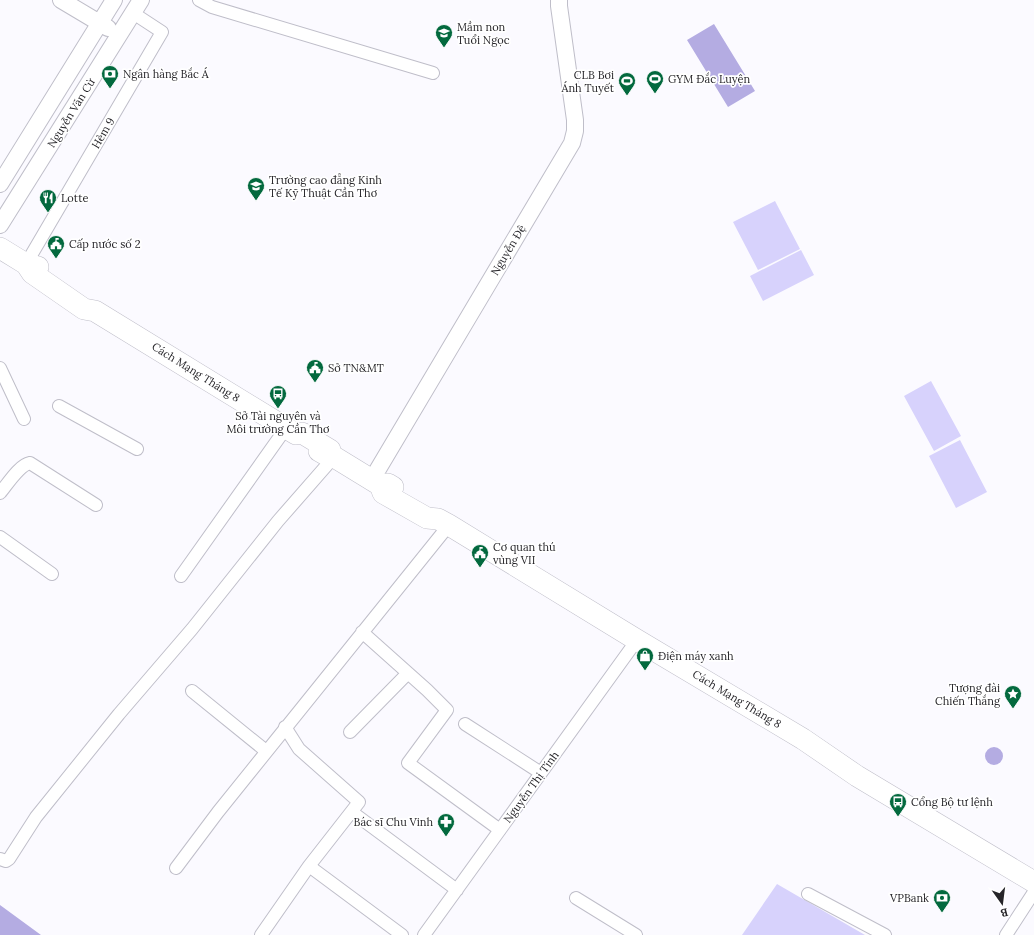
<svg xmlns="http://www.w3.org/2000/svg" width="1034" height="935" font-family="Lora,serif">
<rect width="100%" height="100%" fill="#fbfaff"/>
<path fill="#d7d2fc" d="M775,201L800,249L758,270L733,222Z
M801,250L814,275L763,301L750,276Z
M931,381L961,436L934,451L904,396Z
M960,440L987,492L956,508L929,456Z
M777,884L865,935H742Z"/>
<path fill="#b4ace2" d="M714,24L755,91L728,107L687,40Z
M985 756a9 9 0 1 1 18 0a9 9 0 1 1-18 0Z
M0,905L41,935H0Z"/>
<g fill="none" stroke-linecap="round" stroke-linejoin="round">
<defs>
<path id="street" d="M199,0L212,7L433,73
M26,264L162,32L133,13
M0,368L24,419
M59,406L137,449
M0,493C7,485 19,465 30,463L96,505
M0,537L52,574
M181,576L286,428
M362,632L427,690L447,710L408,763L500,830
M192,691L266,751
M465,724L541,773
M350,732L408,673
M352,812L457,890
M0,859L6,861L9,859L36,817L119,714L192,629L278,521L334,457
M309,866L402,935
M176,868L218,812L449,525
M808,894L885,935
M576,898L636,935
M261,935L309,866L359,802L299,749L285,727
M424,935L637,640
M1006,935L1034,892"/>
<path id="secondary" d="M61,0L108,28
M0,184L114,0
M0,225L141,0
M371,481L572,143L575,131V120L559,6V0"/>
<path id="highway" d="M0,248L26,264L38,267
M26,264L32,273L84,309L95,311L286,428L296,434L302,433L330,450L331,455
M319,451L326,455H331L380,485L388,484L393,487
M380,485L383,493L427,518L438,519L449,525L637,640L803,739L857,776L1034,882"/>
</defs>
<use href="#street" stroke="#bfbec9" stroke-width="14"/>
<use href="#secondary" stroke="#bfbec9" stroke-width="18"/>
<use href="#highway" stroke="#bfbec9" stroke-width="22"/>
<use href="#street" stroke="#fff" stroke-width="12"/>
<use href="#secondary" stroke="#fff" stroke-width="16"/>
<use href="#highway" stroke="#fff" stroke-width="21"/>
</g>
<defs>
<symbol id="school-pin" viewBox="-11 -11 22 30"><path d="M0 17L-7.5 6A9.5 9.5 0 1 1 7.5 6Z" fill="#03693e" stroke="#fff"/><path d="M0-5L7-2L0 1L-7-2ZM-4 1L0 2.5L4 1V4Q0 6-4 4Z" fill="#fff"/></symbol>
<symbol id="bank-pin" viewBox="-11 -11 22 30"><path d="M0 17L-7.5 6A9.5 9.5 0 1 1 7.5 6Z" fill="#03693e" stroke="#fff"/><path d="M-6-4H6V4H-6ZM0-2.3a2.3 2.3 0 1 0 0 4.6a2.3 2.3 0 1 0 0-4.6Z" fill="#fff"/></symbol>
<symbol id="stadium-pin" viewBox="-11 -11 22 30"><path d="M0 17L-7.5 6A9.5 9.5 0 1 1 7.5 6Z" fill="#03693e" stroke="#fff"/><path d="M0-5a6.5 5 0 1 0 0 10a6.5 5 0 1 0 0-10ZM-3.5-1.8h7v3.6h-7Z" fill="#fff"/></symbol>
<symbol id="university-pin" viewBox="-11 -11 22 30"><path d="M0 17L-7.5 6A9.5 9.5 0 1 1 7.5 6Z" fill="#03693e" stroke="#fff"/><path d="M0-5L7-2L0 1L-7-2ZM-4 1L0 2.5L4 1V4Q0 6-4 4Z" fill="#fff"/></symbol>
<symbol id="restaurant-pin" viewBox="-11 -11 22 30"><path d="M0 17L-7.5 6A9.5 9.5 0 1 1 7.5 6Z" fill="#03693e" stroke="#fff"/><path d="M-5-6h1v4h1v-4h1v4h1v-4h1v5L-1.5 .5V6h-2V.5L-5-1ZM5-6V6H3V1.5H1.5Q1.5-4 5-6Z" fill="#fff"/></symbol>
<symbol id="civic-pin" viewBox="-11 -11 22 30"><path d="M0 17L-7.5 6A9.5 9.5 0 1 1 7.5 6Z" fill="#03693e" stroke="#fff"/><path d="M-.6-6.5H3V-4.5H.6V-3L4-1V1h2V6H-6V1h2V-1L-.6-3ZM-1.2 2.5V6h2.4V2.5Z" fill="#fff"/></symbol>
<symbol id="bus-pin" viewBox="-11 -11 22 30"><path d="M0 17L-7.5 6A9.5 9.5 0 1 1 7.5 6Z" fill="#03693e" stroke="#fff"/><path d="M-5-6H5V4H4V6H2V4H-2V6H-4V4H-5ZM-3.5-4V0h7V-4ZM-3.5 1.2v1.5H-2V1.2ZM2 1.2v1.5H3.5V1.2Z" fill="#fff"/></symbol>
<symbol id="shop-pin" viewBox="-11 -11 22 30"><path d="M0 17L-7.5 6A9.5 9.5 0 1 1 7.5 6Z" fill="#03693e" stroke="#fff"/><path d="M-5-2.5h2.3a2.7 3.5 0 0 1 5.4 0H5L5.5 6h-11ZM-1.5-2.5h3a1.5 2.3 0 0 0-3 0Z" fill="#fff"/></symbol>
<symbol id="sight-pin" viewBox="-11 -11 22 30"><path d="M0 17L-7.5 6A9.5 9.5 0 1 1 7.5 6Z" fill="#03693e" stroke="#fff"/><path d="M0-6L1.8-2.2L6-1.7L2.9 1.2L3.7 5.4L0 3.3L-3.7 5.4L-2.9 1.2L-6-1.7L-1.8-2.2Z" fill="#fff"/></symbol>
<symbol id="pharmacy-pin" viewBox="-11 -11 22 30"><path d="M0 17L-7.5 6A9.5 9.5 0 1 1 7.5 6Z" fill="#03693e" stroke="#fff"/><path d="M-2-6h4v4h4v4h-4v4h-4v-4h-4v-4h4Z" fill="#fff"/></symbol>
</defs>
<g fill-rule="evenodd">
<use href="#school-pin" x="434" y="23" width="20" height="27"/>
<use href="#bank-pin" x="100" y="64" width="20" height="27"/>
<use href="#stadium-pin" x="645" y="69" width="20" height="27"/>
<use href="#stadium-pin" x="617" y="71" width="20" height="27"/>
<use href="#university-pin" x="246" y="176" width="20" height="27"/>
<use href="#restaurant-pin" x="38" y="188" width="20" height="27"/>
<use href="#civic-pin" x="46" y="234" width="20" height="27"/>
<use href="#civic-pin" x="305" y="358" width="20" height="27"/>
<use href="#bus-pin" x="268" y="384" width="20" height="27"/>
<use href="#civic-pin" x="470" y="543" width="20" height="27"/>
<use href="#shop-pin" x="635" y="646" width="20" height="27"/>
<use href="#sight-pin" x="1003" y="684" width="20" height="27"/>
<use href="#bus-pin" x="888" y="792" width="20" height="27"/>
<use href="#pharmacy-pin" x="436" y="812" width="20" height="27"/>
<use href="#bank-pin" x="932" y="888" width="20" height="27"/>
</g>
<g text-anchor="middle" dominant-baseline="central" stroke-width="3.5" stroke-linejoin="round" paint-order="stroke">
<g font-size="11" fill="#262529" stroke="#fff" text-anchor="start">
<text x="457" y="27">Mầm non<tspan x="457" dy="13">Tuổi Ngọc</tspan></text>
<text x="123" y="74">Ngân hàng Bắc Á</text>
<text x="614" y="75" text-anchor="end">CLB Bơi<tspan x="614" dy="13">Ánh Tuyết</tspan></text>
<text x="668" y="79">GYM Đắc Luyện</text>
<text x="269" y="180">Trường cao đẳng Kinh<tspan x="269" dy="13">Tế Kỹ Thuật Cần Thơ</tspan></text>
<text x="61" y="198">Lotte</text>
<text x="69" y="244">Cấp nước số 2</text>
<text x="328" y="368">Sở TN&amp;MT</text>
<text x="278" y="416" text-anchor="middle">Sở Tài nguyên và<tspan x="278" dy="13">Môi trường Cần Thơ</tspan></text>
<text x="493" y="547">Cơ quan thú<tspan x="493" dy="13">vùng VII</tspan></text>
<text x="658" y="656">Điện máy xanh</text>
<text x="1000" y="688" text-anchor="end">Tượng đài<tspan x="1000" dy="13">Chiến Thắng</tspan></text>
<text x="911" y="802">Cổng Bộ tư lệnh</text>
<text x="433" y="822" text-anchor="end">Bác sĩ Chu Vinh</text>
<text x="929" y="898" text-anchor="end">VPBank</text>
</g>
<g font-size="11" fill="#262529" stroke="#fff">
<text transform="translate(71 113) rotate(-58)">Nguyễn Văn Cừ</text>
<text transform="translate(103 133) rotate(-60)">Hẻm 9</text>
<text transform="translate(508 250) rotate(-59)">Nguyễn Đệ</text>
<text transform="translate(196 372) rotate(32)">Cách Mạng Tháng 8</text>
<text transform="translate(737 699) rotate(31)">Cách Mạng Tháng 8</text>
<text transform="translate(531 787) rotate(-54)">Nguyễn Thị Tính</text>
</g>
</g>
<g transform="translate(1002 903) rotate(166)" stroke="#ffffff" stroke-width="3" paint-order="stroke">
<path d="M0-3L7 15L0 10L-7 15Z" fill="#262529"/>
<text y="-6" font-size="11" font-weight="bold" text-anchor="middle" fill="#262529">B</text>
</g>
</svg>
